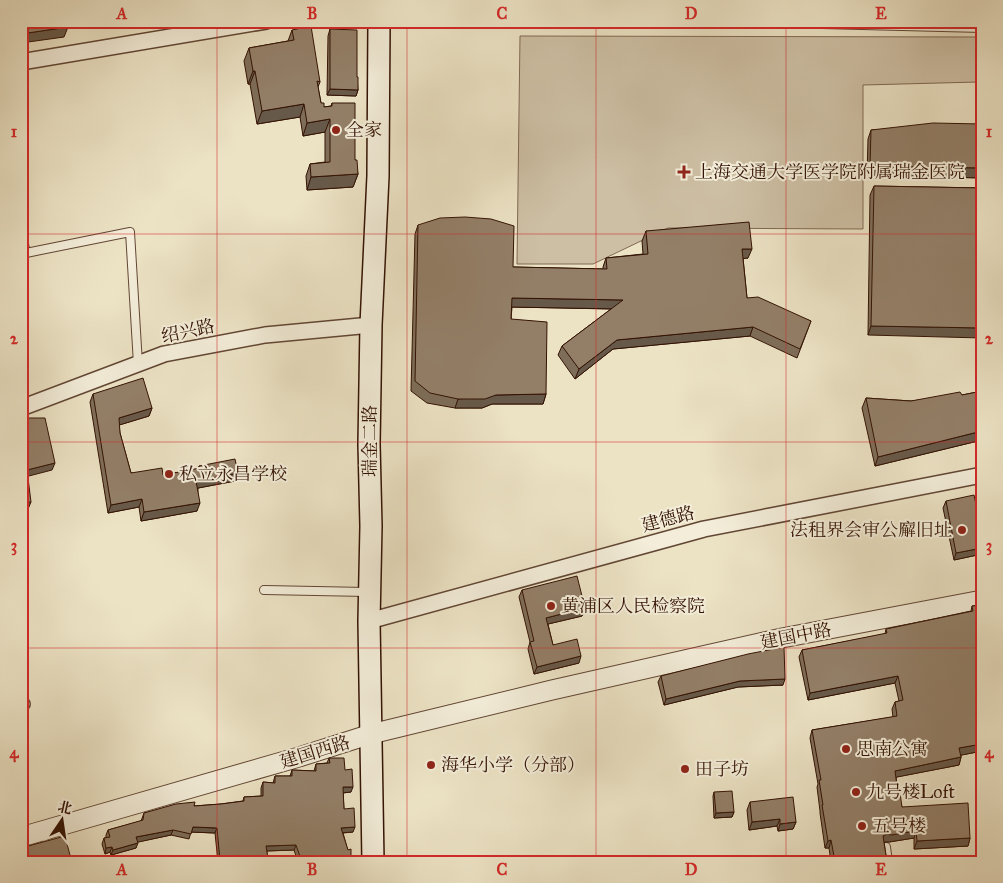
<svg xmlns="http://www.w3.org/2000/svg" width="1003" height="883" font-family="'IM FELL Great Primer','Noto Serif SC',serif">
<rect width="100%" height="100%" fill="#ece3c5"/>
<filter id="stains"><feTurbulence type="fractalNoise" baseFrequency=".004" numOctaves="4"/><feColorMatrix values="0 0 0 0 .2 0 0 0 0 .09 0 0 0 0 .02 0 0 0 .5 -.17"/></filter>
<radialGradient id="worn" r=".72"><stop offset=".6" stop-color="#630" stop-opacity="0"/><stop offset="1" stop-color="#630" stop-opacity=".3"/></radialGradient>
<path fill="#cdbfa4" stroke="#806854" d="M520,36L976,37L978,82L863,85V229L668,228L593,264H517Z"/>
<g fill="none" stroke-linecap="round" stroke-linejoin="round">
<defs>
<path id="service" d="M696,21L982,28
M21,232L26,253L130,232L138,364
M264,590L367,592
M886,847L888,862
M406,862L530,861V862"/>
<path id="pedestrian" d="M21,704H24"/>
<path id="minor" d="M21,62L266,21
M21,408L164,354L265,335L371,325
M369,621L704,529L982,475"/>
<path id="tertiary" d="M21,837L299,757L371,734L552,690L782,638L982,600"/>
<path id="secondary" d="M373,862L369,621L371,526L369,444L371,325L378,176L379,21"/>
</defs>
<use href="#service" stroke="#614634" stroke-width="10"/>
<use href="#pedestrian" stroke="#614634" stroke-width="14"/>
<use href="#minor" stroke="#614634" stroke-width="18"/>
<use href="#tertiary" stroke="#614634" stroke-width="21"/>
<use href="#secondary" stroke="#331203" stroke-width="24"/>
<use href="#service" stroke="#f3edd9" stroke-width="8"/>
<use href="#pedestrian" stroke="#f3edd9" stroke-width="11"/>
<use href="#minor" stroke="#f3edd9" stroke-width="15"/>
<use href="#tertiary" stroke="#f3edd9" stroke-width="19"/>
<use href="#secondary" stroke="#f3edd9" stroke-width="21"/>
</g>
<path fill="#7e6d59" stroke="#331203" d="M330,29L357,77L358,90L356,96L327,95L328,36Z
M292,30L320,82L318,87L321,103L324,107L331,106L332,103L355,160L358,174L353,187L307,190L306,176L310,164L325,162V132L303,136L300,117L257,124L250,84H248L244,61L249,48L288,41Z
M982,124V178L867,175L868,139L871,130Z
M874,186L982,188L868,335L870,195Z
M418,225L513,267L603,269V267L606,258L643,254L642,241L646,231L748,258H743L747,298L811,321L797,358L750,336L613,349L575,379L558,355L562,346L611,309L512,307L511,319L546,394L543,404H492L482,408H455L427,403L411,391L415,234Z
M982,391V440L875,466L862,408L866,398L911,401L962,395Z
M93,394L152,408L149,416L119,425L120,433L131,473L163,475L198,469L199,466L235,481L198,488L197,511L141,521L139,507L108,513L90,402Z
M946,501L982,532V554L954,560L943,508Z
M522,590L585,608L582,616L548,624L553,645L579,663L534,674L528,649L530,642L519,597Z
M982,605V751L961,755V757L959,765L896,777L898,794L902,807L970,838L968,846L914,849V838L889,842H884L887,862H831L829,848H825L820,813V811L817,787L818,784L810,738L812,730L893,717L892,709L895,702L899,701L895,683L808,700L799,657L802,650L885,634L886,629L971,611L972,606Z
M661,676L783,685L738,687L664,705L658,682Z
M329,758L345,770L351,792L343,793L344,809L353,832L343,833L351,862H298L294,850L267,851V862H218L215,833L191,832L189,839L171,835L137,842L136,848L111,855L110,852L105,854L102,844L104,838H106V835L108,830L141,821L144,813L194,806L221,804L243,801L244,797L261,796V788L263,782L273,783L275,776H290L292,770L314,771L316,764L327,763Z
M714,792L734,812L732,817L714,818L713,796Z
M750,802L796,822L793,829L778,831L777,826L749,830L747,810Z"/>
<path fill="#675949" stroke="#331203" d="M68,27L64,37L21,43V34Z
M253,71H255L250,84H248Z
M330,89L358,90L356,96L327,95Z
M304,104L300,117L257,124L262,111Z
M330,119L325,132L303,136L307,123Z
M870,166L982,168V178L867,175Z
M358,174L353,187L307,190L311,177Z
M742,249H752L748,258L739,259Z
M512,298L623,300L620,309L509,307Z
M871,326L982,328V338L868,335Z
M753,327L750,336L613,349L575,379L579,369L617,340Z
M546,394L543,404H492L482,408H455L458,399L496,395Z
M152,408L149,416L116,426L119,418Z
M982,431V440L875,466L878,457Z
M55,463L52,470L25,477L27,470Z
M238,473L235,481L193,489L196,481Z
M142,499L139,507L108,513L111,505Z
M31,502L28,509L21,510V503Z
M200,503L197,511L141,521L144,512Z
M982,548V554L954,560L956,553Z
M585,608L582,616L544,625L546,618Z
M581,656L579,663L534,674L537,667Z
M898,676L895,683L808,700L810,693Z
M785,679L783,685L738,687L664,705L666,699L740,681Z
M982,744V751L957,756L959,748Z
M961,757L959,765L892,778L895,771Z
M343,787H353L351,792L341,793Z
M734,812L732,817L714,818L716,813Z
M780,819L777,826L749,830L752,822Z
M796,822L793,829L778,831L780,824Z
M193,827L217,828L215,833L191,832Z
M355,827L353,832L339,833L341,828Z
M173,830L171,835L134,843L136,837Z
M916,831L914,838L889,842H885L880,843L883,836L887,834Z
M970,838L968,846L914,849L917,841Z
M831,840L829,848H825L828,841Z
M138,843L136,848L111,855L113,850Z
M296,845L294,850L264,851L266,846Z
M112,847L110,852L105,854L106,848Z
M71,859L70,862H60Z
M268,859L267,862H241Z"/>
<path fill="#937f68" stroke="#331203" d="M21,21H67L68,27L21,34Z
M311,26L320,82L317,81L321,103H324V107L332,106V103H355V160H357L358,174L311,177L310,164L330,162V119L307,123L304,104L262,111L255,71H253L249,48L294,40L292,30Z
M330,29L357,30V77H358V90L330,89Z
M933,123L982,124V168L870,166L871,130Z
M874,186L982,188V328L871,326Z
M465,217L491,219L514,226L513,267L607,269L606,258L648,254L646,231L749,222L752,249H742L747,298L758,297L811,321L800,349L753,327L617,340L579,369L562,346L623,300L512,298L511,319L547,322L546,394L496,395L485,399H458L430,393L415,381L418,225L440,218Z
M143,378L152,408L119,418L120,433L131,473L162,468L163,475L200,468L199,466L235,459L238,473L196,481L200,503L144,512L142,499L111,505L93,394Z
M982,391V431L878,457L866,398L911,401L960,392L962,395Z
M25,410L26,418H45L55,463L27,470L31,502L21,503V411Z
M974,495L982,532V548L956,553L946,501Z
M577,576L585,608L546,618L553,645L577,639L581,656L537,667L530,642L534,641L522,590Z
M982,605V744L959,748L961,757L895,771L898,794L900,793L902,807L968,803L970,838L917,841L916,831L891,835L887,834L883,836L887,862H835L831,840L828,841L822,805H823L819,780H821L812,730L897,716L895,702L903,700L898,676L810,693L802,650L887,633L886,629L973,611L972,606Z
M784,647L785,679L740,681L666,699L661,676L748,654Z
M329,758H344L345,770L352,769L353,787H343L344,809L354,808L355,827L341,828L348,850L351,849V862H302L296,845L266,846L268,859L241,862H229V860L220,861L217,828L193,827L191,834L173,830L136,837L138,843L113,850L112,847L106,848L104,838L110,837L108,830L143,820L144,813L176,804L195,802L194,806L221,804L244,801V797L263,796V782L275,783V776H292V770L316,771V764L330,763Z
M732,791L734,812L716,813L714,792Z
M793,797L796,822L780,824V819L752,822L750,802Z
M65,836L71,859L60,862H21V848Z"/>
<path fill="none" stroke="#d62828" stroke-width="1" stroke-opacity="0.55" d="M217,21V862M407,21V862M596,21V862M786,21V862M21,234H982M21,442H982M21,648H982"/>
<g fill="#8f2418" stroke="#f3edd9" stroke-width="2">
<circle cx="336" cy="130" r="5"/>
<path d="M681.5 164.5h5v5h5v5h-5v5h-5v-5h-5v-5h5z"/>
<circle cx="169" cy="474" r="5"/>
<circle cx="962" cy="530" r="5"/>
<circle cx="551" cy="606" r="5"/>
<circle cx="846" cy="749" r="5"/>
<circle cx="431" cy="765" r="5"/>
<circle cx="685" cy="769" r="5"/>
<circle cx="856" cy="792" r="5"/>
<circle cx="862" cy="826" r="5"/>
</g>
<g text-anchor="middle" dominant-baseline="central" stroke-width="4" stroke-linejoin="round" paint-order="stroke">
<g font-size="18" fill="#331203" stroke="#f3edd9" text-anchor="start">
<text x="346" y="130">全家</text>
<text x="695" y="172">上海交通大学医学院附属瑞金医院</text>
<text x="179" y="474">私立永昌学校</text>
<text x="952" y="530" text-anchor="end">法租界会审公廨旧址</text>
<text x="561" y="606">黄浦区人民检察院</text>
<text x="856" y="749">思南公寓</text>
<text x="441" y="765">海华小学（分部）</text>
<text x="695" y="769">田子坊</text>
<text x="866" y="792">九号楼Loft</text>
<text x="872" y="826">五号楼</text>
</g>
<g font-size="18" fill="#331203" stroke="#f3edd9">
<text transform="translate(188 331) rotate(-12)">绍兴路</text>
<text transform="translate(370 441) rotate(-90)">瑞金二路</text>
<text transform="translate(668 519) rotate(-15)">建德路</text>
<text transform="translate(796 636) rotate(-11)">建国中路</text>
<text transform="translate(315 752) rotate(-17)">建国西路</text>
</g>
</g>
<rect width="1003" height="883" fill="none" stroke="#ece3c5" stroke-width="55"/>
<g transform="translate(62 820) rotate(13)" stroke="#f3edd9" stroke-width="4" paint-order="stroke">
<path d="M0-4L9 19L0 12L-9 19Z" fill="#331203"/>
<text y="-8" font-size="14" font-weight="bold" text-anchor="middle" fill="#331203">北</text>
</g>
<rect x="28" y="28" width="948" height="828" fill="none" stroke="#d62828" stroke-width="2"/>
<g font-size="16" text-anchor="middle" font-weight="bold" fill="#d62828">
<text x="122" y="19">A</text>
<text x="312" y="19">B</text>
<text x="502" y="19">C</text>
<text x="691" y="19">D</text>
<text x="881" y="19">E</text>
<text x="14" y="137">1</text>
<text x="989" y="137">1</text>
<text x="14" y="344">2</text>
<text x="989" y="344">2</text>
<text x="14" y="551">3</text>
<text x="989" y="551">3</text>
<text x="14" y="758">4</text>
<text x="989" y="758">4</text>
<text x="122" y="875">A</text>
<text x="312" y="875">B</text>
<text x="502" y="875">C</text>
<text x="691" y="875">D</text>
<text x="881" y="875">E</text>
</g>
<rect width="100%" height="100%" filter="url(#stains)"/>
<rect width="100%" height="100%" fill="url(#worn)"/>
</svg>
